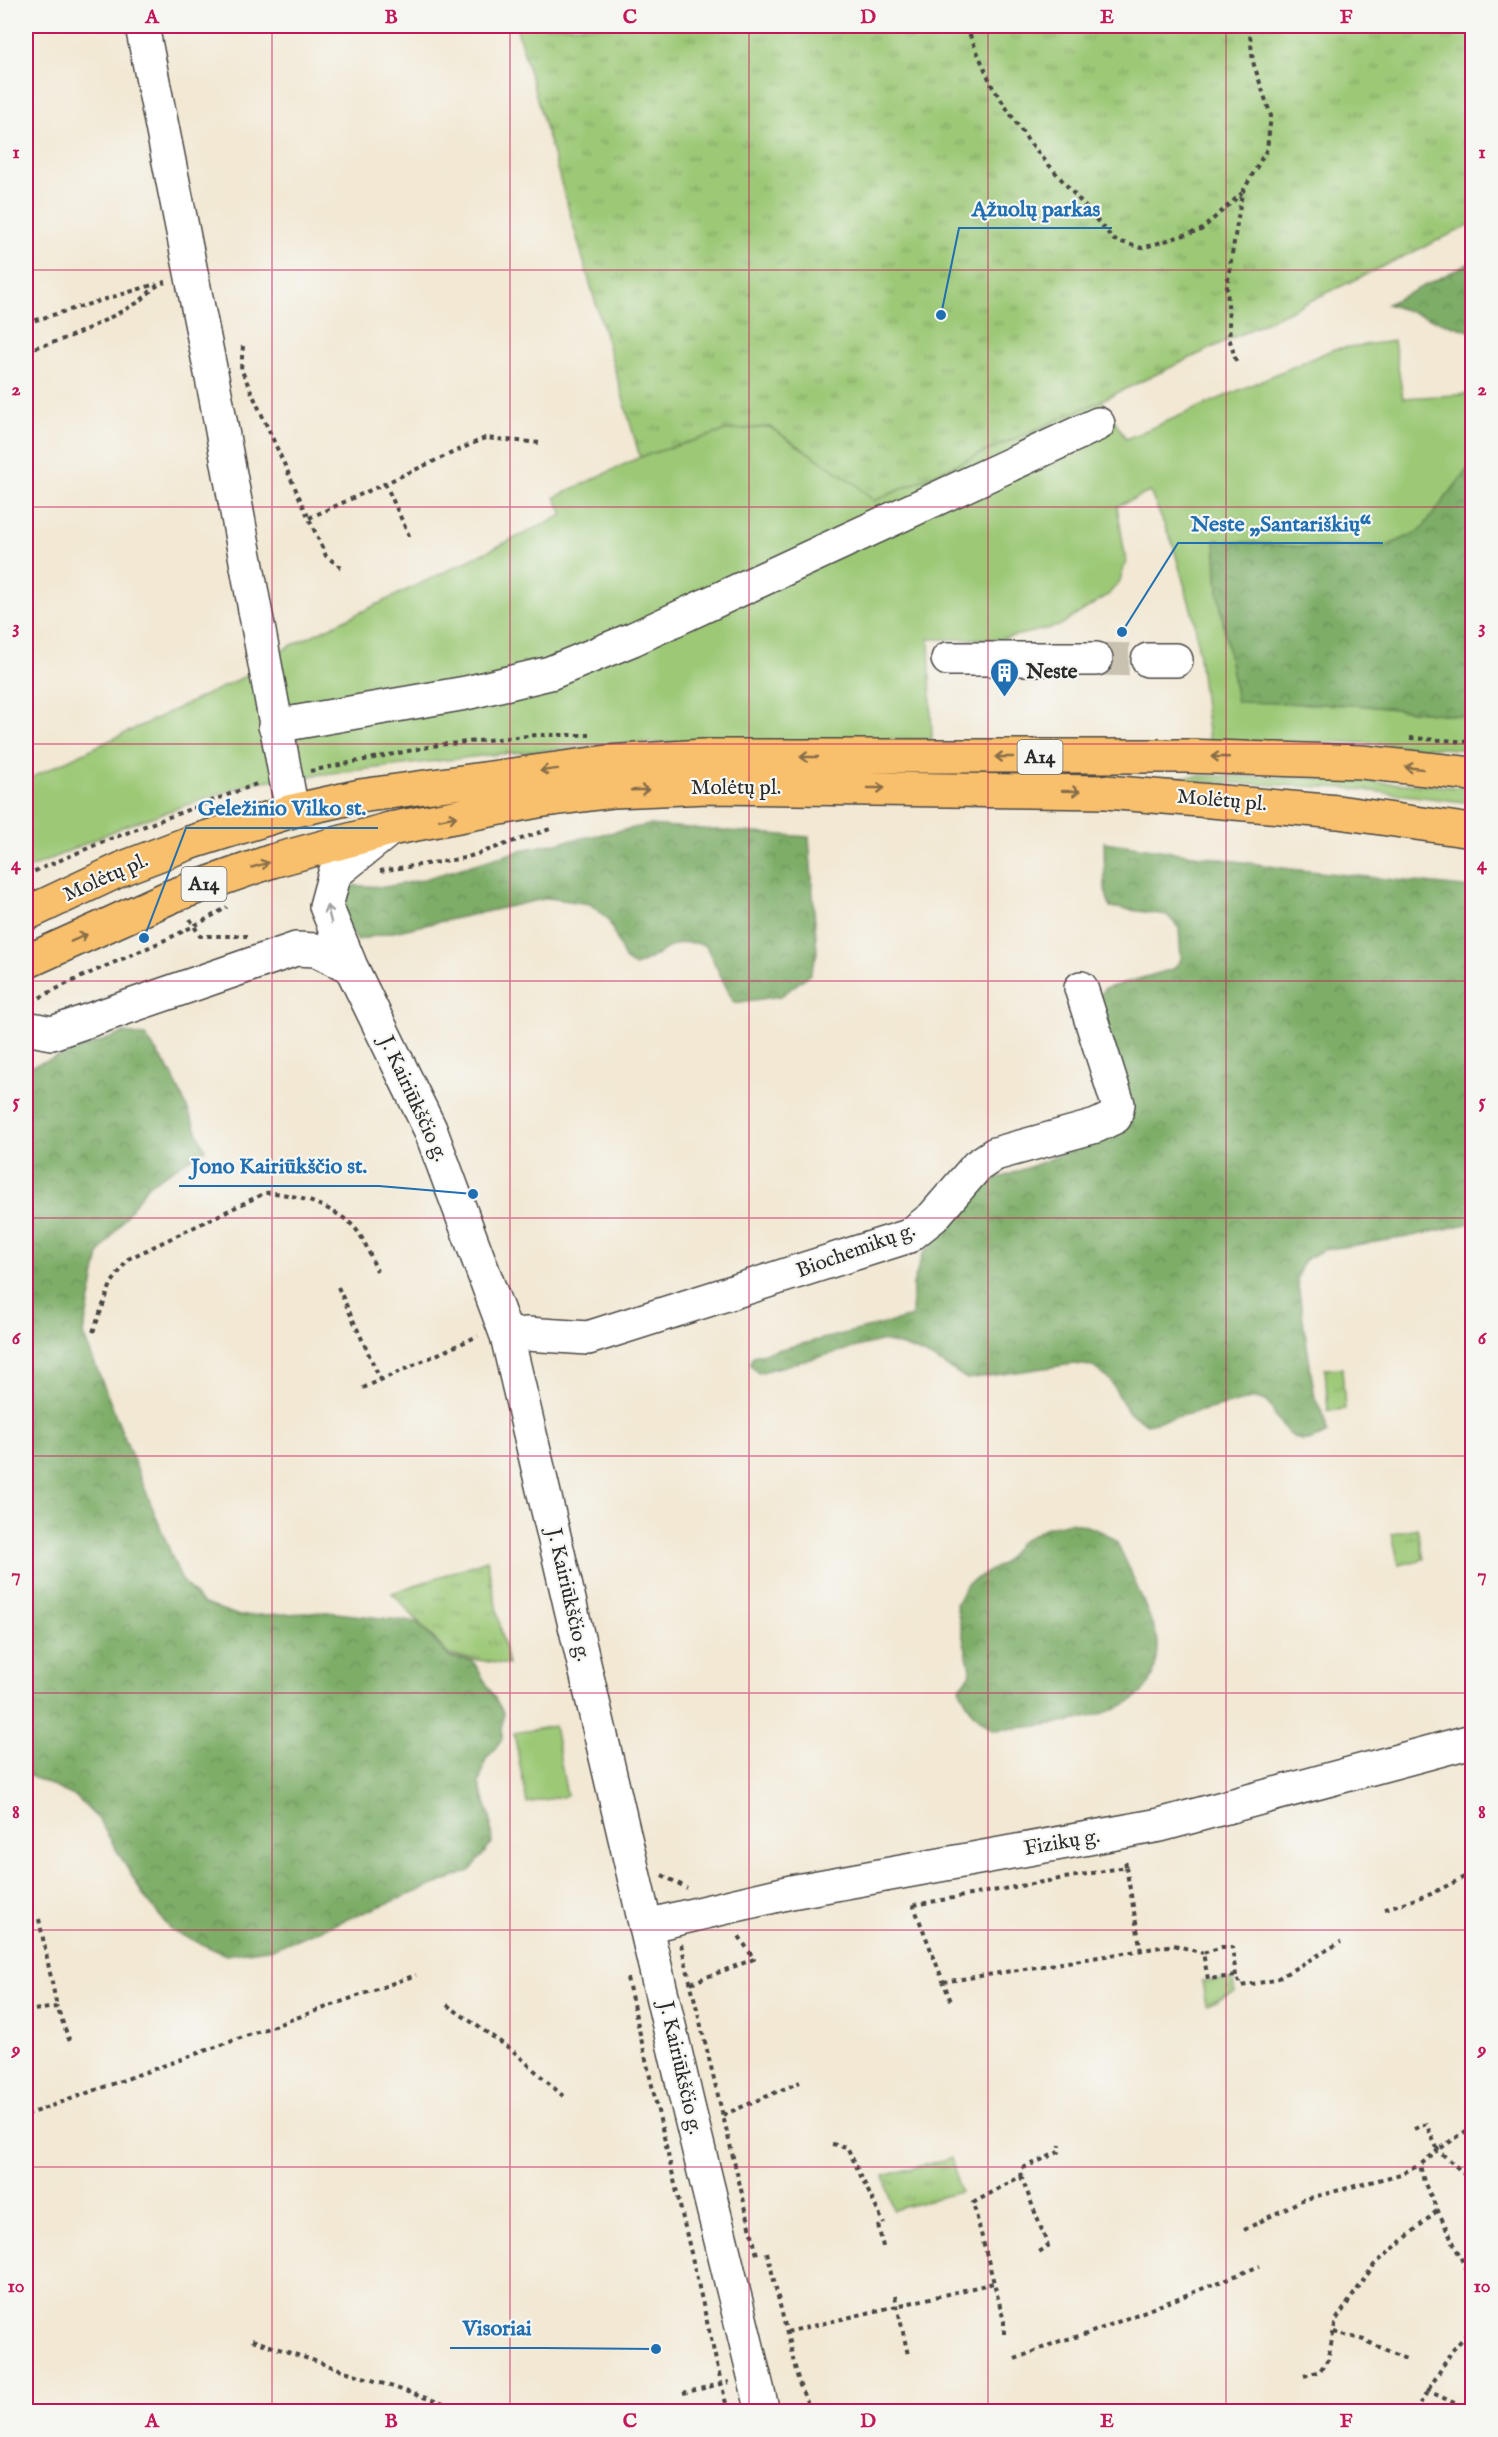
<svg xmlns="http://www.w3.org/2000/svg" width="1498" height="2437" font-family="'IM FELL English',serif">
<defs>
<pattern id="forest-crowns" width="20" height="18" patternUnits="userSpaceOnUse" patternTransform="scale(1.5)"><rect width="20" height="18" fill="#7ead68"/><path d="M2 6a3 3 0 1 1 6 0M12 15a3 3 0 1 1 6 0" fill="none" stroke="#678d56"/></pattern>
<pattern id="park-tufts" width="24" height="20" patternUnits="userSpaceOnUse" patternTransform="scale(1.5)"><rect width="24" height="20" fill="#9dc977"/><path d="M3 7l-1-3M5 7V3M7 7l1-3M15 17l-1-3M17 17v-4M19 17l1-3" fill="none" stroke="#80a362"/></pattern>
</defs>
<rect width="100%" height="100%" fill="#f6f6f2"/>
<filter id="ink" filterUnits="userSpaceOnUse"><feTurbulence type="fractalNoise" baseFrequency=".0167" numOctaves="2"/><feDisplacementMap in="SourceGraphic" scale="12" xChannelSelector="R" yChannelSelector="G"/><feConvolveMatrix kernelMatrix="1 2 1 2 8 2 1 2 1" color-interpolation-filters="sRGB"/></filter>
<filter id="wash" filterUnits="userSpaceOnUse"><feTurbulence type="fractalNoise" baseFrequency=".008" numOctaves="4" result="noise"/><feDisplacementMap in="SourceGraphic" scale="24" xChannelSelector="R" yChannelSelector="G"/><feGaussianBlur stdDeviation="1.35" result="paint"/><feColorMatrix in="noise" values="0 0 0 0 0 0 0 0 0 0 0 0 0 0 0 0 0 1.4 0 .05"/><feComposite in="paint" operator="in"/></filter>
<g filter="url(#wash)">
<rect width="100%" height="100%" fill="#f2e8d3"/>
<path fill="#9dc977" stroke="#647a51" stroke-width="1.5" d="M1394,341L1403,398L1472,394V464L1420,531L1387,546L1304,547L1215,541L1357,705L1472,717V750L1342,742L1209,741L1195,623L1173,545L1150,492L1117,506L1126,561L1120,581L1108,595L1059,626L1000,639H929L932,739L636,743L498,754L255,782L125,826L26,870V780L248,675L280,651L563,515L555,497L640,457L728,430L770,427L856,484L874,501L1102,400L1126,439L1334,349Z
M1196,776L1306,778L1472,788V803L1346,788L1134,779Z
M554,1726L567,1796L527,1803L514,1733Z"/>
<path fill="url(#forest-crowns)" stroke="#546c4a" stroke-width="1.5" d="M1472,262V332L1387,304Z
M1472,464V717L1357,705L1237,702L1218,592L1215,540L1304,547L1387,546L1420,531Z
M649,825L809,837L817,953L810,974L781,996L734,1003L706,946C672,934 664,956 634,966L625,959L608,919L590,904L548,898L357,940L340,913L344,885L385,887L421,880L526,849Z
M1104,842L1290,869L1472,888V1223L1408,1237L1323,1250L1303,1261L1297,1279L1315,1398L1325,1418L1327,1433C1293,1453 1283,1428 1267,1401L1255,1398L1147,1424L1128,1412L1110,1380L1092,1366L1073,1364L967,1379C939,1361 914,1346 880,1341L758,1373L750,1364L753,1356L912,1317L913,1285L922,1255L980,1185L1046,1161L1118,1127L1094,1005L1104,989L1173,969L1181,960L1179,928L1167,915L1110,907L1105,890Z
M124,1033L145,1036L171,1072L205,1149L148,1185L99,1254L83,1334L181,1579L202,1603L240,1616L327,1612L417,1622L449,1657L473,1661L503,1712L502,1739L485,1761L479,1784L490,1816L492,1843L470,1871L274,1948L226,1955L172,1931L143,1895L99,1820L76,1797L26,1774V1068Z
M1070,1522C1087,1526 1103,1529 1116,1542C1121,1547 1158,1635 1158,1642C1158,1661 1154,1684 1138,1696C1106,1722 1033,1727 993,1730L972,1712L959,1688L971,1674L956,1604L967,1584L1003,1563L1019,1543L1044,1528Z"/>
<path fill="url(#park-tufts)" stroke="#647a51" stroke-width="1.5" d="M516,26H1472V224L1102,400L874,501L856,484L770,427L728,430L640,457Z
M1342,1368L1345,1409L1328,1411L1325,1369Z
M1417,1528L1424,1559L1399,1565L1392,1534Z
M487,1560L508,1665L449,1655L392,1593Z
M1233,1980L1235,1992L1206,2006L1202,1981Z
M951,2158L960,2192L893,2210L884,2176Z"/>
</g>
<g filter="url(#ink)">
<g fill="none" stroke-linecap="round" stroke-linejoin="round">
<path stroke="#cac2b1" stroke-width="33" stroke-dasharray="33 16" stroke-linecap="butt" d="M1096,659L1148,660"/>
<defs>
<path id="minor" d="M142,26L216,398L292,811
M948,659H1096
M1148,660H1176
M275,726L466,693L550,673L633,639L1098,424
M390,829L335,873L326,906L351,967L430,1129L507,1336L687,2102L763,2412
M26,1028L52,1033L296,949L316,950L351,967
M507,1336L527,1334L588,1338L909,1236L933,1217L977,1166L995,1154L1096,1126L1115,1117L1118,1104L1081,988
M646,1926L791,1892L1160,1825L1472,1741"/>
<path id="highway" d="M26,914L126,867L189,843L292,811L360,796L607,762L703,756H1186L1362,762L1472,774
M26,962L172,896L272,861L390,829L538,801L614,791L708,787L1106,792L1338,812L1472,831"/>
</defs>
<use href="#minor" stroke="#494744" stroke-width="36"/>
<use href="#highway" stroke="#494744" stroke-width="36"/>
<path stroke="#494744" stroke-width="4" stroke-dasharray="4.5 4.5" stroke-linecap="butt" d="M966,26L992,86L1029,142L1114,240L1142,248L1201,230L1242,193
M26,323L156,284
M243,346L241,369L326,556L343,569
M26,349C65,343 102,322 137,303C148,296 153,285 166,282
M1236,361L1230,341L1227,285L1242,193L1267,149L1271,116L1253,62L1249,26
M385,483L410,538
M309,518L485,438L541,443
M1410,738L1472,742
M310,771L438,745L537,735H590
M380,871L465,858L550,829
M26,875L100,843L259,783
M190,919L200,936H247
M32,1002C95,966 165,946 227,907
M338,1287L381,1381
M93,1332L111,1284L128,1259L265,1193C290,1191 344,1210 358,1232C366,1243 371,1258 377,1271
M363,1388L478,1336
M1126,1867L1141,1951
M662,1875L687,1888
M913,1904L952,2004
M914,1905L1126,1867L1125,1858
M1385,1909L1431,1894L1472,1873
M39,1919L57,2007
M681,1944L757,2255
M1236,1976L1232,1947H1222L1203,1953L1208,1979L1236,1976L1241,1986L1275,1980L1341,1942
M627,1978L728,2412
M943,1982L1174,1945L1203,1953
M691,1983L754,1959L737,1933
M447,2005L512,2050L563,2096
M26,2011L57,2007L70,2042
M26,2115L416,1975
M723,2115L800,2082
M1414,2129L1426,2124L1438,2150L1472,2127
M832,2144L847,2147L884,2224
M1021,2176L1048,2246L1036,2254
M1472,2181L1438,2150L1420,2165L1424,2182L1472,2281
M878,2225L884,2251
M1244,2230L1302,2200L1401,2174L1420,2165
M767,2252L799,2383L811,2412
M895,2296L908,2355
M787,2332L994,2283
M1334,2332L1364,2340L1408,2360
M1004,2334V2321L973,2203L1021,2176L1023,2168L1059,2152L1060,2145
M252,2340L468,2412
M1015,2359L1060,2341L1087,2334L1260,2266
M1304,2376L1320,2371L1328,2359L1336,2320L1374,2265L1438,2210
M1426,2390L1472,2411
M683,2393L729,2382
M1415,2412L1452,2351L1472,2328"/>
<use href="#minor" stroke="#fff" stroke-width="33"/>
<use href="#highway" stroke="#f8bf6c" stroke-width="33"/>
</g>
<defs><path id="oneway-shaft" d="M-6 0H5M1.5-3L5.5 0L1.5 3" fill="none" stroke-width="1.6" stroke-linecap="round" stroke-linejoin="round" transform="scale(1.5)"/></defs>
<g stroke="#876e48">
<use href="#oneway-shaft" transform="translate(809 757) rotate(-180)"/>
<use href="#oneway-shaft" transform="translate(1004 757) rotate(180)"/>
<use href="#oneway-shaft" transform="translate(1220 757) rotate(-178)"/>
<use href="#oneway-shaft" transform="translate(1414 768) rotate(-174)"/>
<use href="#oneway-shaft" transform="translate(549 770) rotate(173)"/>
<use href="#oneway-shaft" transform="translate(876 788)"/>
<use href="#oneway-shaft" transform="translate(640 790) rotate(-2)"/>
<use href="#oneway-shaft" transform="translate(1071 791) rotate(1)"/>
<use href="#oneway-shaft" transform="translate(448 818) rotate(-11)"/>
<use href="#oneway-shaft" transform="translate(260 865) rotate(-17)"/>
<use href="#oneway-shaft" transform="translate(79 938) rotate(-24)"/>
</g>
<use stroke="#a0a0a0" href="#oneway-shaft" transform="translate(329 914) rotate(-104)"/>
</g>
<path fill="none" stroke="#c2185b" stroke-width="1.5" stroke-opacity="0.55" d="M272,26V2412M510,26V2412M749,26V2412M988,26V2412M1226,26V2412M26,270H1472M26,507H1472M26,744H1472M26,981H1472M26,1218H1472M26,1456H1472M26,1693H1472M26,1930H1472M26,2167H1472"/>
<defs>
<symbol id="building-pin" viewBox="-11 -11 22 30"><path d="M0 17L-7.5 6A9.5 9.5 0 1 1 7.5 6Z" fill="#1f6fb2" stroke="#f6f6f2"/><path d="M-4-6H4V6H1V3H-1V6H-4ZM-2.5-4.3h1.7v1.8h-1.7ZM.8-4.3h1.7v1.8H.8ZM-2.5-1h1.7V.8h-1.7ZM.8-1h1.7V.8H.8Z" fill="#fff"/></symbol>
</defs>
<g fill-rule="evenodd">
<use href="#building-pin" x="988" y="656" width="33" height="45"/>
</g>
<g text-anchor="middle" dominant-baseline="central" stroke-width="4.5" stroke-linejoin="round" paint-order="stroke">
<g fill="#f6f6f2" stroke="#686867" stroke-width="1.5">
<rect x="1017.5" y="740" width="45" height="34" rx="4.5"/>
<rect x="181.5" y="867" width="45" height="34" rx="4.5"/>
</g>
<g font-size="20" font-weight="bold" fill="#2b2b2b">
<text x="1040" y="757">A14</text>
<text x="204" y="884">A14</text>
</g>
<g font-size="21" font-weight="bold" fill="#2b2b2b" stroke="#f6f6f2" text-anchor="start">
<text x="1026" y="672">Neste</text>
</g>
<g font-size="21" fill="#2b2b2b" stroke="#f6f6f2">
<text x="736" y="788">Molėtų pl.</text>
<text transform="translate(1222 801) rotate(5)">Molėtų pl.</text>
<text transform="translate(106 878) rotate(-24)">Molėtų pl.</text>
<text transform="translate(413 1099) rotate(65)">J. Kairiūkščio g.</text>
<text transform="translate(856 1251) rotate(-20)">Biochemikų g.</text>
<text transform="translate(568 1595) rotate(77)">J. Kairiūkščio g.</text>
<text transform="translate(1062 1843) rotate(-10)">Fizikų g.</text>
<text transform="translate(680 2068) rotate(77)">J. Kairiūkščio g.</text>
</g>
</g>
<path fill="none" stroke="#1f6fb2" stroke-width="2" d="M941 315L959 228H1112M1122 632L1178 543H1383M144 938L186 828H378M473 1194L379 1186H179M656 2349L544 2348H450"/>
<g fill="#1f6fb2" stroke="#f6f6f2" stroke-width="2">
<circle cx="941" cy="315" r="6"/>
<circle cx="1122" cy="632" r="6"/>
<circle cx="144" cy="938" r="6"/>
<circle cx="473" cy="1194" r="6"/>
<circle cx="656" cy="2349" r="6"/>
</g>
<g font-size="22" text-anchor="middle" font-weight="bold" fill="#1f6fb2" stroke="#f6f6f2" stroke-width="4.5" stroke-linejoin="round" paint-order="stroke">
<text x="1036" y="216">Ąžuolų parkas</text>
<text x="1281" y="531">Neste „Santariškių“</text>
<text x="282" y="815">Geležinio Vilko st.</text>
<text x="279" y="1173">Jono Kairiūkščio st.</text>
<text x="497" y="2335">Visoriai</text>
</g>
<rect width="1498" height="2437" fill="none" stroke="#f6f6f2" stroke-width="66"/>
<rect x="33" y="33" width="1432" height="2371" fill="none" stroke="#c2185b" stroke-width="2"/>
<g font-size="20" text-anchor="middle" font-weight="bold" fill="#c2185b">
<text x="152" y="23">A</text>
<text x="391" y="23">B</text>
<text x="630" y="23">C</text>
<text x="868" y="23">D</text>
<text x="1107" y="23">E</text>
<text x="1346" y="23">F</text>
<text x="16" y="158">1</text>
<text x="1482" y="158">1</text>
<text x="16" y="395">2</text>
<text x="1482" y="395">2</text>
<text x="16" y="633">3</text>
<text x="1482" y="633">3</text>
<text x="16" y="870">4</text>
<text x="1482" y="870">4</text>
<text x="16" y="1107">5</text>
<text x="1482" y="1107">5</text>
<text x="16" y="1344">6</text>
<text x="1482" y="1344">6</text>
<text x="16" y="1581">7</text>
<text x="1482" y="1581">7</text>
<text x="16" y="1818">8</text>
<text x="1482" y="1818">8</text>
<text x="16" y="2055">9</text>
<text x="1482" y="2055">9</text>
<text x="16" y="2292">10</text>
<text x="1482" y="2292">10</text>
<text x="152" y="2427">A</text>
<text x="391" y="2427">B</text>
<text x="630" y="2427">C</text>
<text x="868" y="2427">D</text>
<text x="1107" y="2427">E</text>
<text x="1346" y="2427">F</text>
</g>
</svg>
